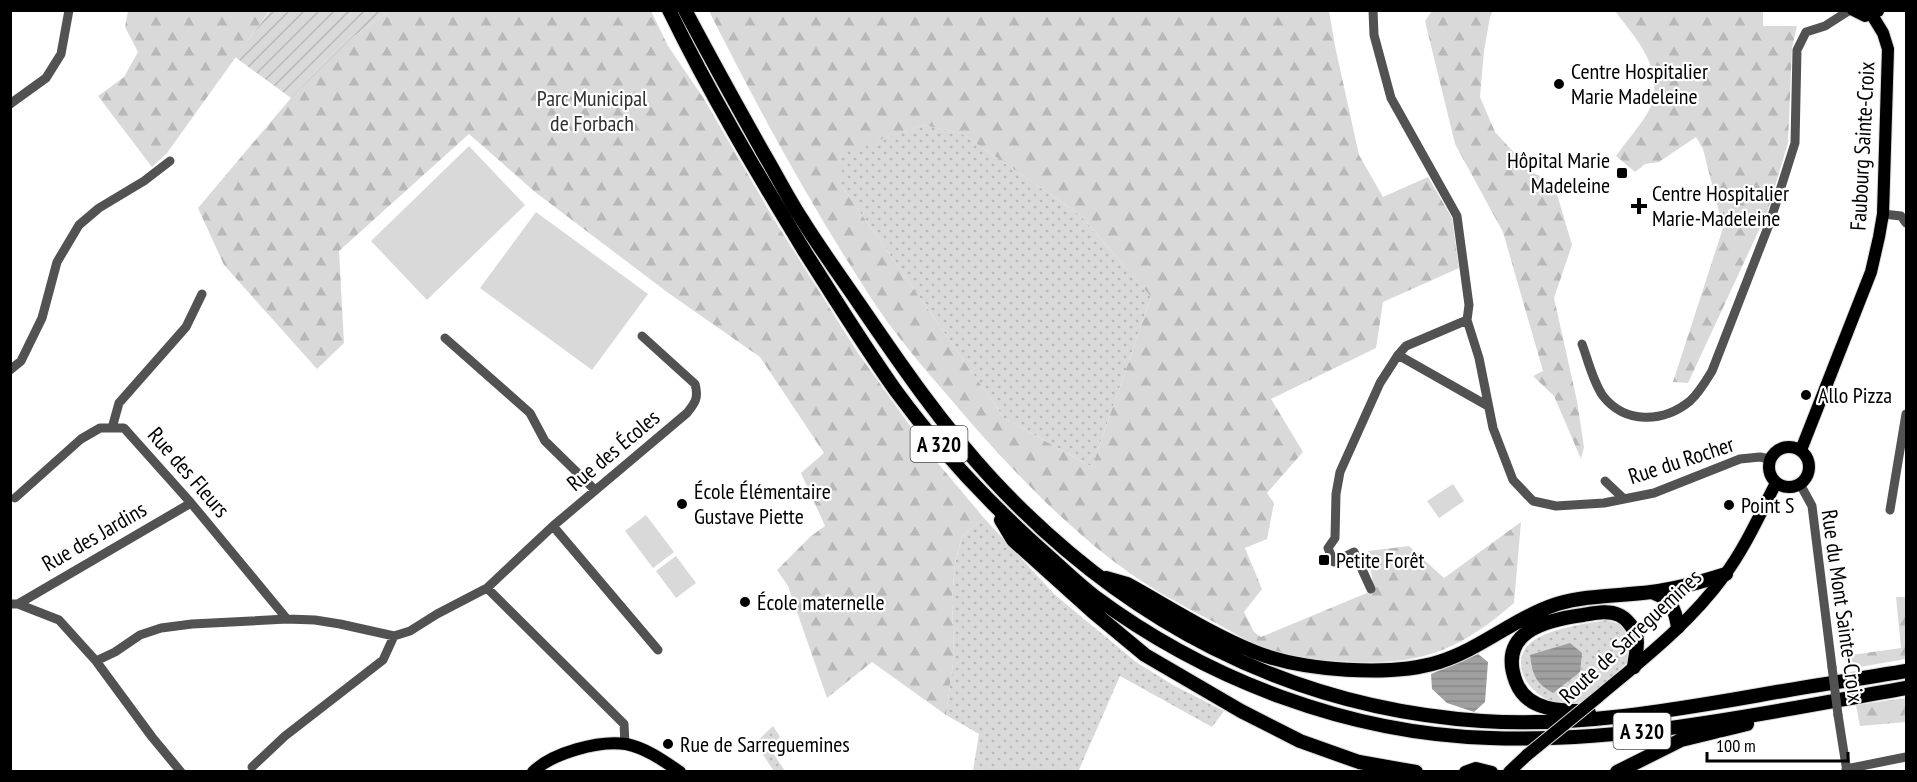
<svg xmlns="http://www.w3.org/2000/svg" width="1917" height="782" font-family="'PT Sans Narrow',sans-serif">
<defs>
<pattern id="grass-dots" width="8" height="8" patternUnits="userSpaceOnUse" patternTransform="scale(1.5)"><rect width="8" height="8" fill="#d9d9d9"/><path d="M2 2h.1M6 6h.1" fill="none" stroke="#b8b8b8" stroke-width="1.8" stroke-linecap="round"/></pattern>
<pattern id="forest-firs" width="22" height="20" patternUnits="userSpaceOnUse" patternTransform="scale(1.5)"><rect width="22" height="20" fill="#d9d9d9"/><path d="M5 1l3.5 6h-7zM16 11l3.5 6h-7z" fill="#b8b8b8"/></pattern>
<pattern id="garden-furrows" width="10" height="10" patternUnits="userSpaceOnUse" patternTransform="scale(1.5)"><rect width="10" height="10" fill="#d9d9d9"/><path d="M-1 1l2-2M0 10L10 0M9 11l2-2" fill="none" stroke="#b8b8b8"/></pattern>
<pattern id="water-rules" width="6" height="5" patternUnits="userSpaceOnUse" patternTransform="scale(1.5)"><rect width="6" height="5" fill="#a0a0a0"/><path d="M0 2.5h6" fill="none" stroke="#888"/></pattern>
</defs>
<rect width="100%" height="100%" fill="#fff"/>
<path fill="url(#grass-dots)" d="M923,125L961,133L1080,215L1151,297L1092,467L1004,418L841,185V152Z
M984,518L1054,594L1136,662L1173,685L1224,711L1212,727L1120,676L1078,772L973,771L979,734L946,715L954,655L952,600L955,564L962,536Z
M1606,620L1619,624L1628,634L1633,643L1630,660L1585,702L1555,705C1538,694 1522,685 1521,663C1520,630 1582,625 1606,620Z
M773,726L780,737L769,747L785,771H774L755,743Z"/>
<path fill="url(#forest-firs)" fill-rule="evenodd" d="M128,11H269L167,153L152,167L98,96L124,77L138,52L125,27Z
M389,11H651L668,46L704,99L775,221L858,353L931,455L984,518L962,536L955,564L952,600L954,655L946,715L872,662L827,698L788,586L777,570L811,536L825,526L801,473L824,453L760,357L667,292L535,192L469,134L339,251L344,343L317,369L224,265L198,208L296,92L354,36Z
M709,11H1329L1335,46L1359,155L1383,197L1428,177L1452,218L1459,268L1383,302L1376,348L1271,399L1303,452L1267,493L1274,503L1267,539L1245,548L1262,589L1244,612L1254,632L1261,637L1374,590L1368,551L1409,546L1444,578L1521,522L1514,603C1456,654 1414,667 1337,661C1316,660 1290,658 1270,650C1251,643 1232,632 1214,622C1179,604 1144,585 1112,560C1051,513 998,455 948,396C923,367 898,338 877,307C814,212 760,112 709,11ZM923,125L961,133L1080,215L1151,297L1092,467L1004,418L841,185V153Z
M1432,11H1493L1490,17L1484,51L1480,97L1495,132L1532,172L1554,184L1572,245L1554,298L1577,401L1584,447L1581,459L1554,396L1533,376L1543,371L1503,232L1455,144L1425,21Z
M1615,11H1763V26H1797L1792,48L1788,143L1767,213L1688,383L1673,382L1723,228L1703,149L1696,137L1659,162L1645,164L1635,172L1616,156C1625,143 1646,119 1651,106C1664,67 1636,39 1615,11Z
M1896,597H1906V659L1848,669L1844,656L1901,648Z
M1906,698V722L1860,726L1856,705Z"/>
<path fill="#d9d9d9" d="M469,146L525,205L427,300L371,241Z
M536,212L648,294L592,370L480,288Z
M1453,484L1464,501L1439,518L1427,501Z
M646,515L674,552L653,568L625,531Z
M676,556L696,583L676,598L656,571Z"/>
<path fill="url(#garden-furrows)" d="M270,11V10L389,11L354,36L291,98L235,57Z"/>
<path fill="url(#water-rules)" d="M1570,643L1582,653L1580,672L1553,693C1535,682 1533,676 1530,655Z
M1478,654L1488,662L1485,702L1474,712L1447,703L1432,689L1431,674Z"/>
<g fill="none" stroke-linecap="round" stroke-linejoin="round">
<defs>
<path id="major" d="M1853,10L1865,16L1878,11
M1769 467a20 20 0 1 1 40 0a20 20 0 1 1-40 0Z
M1801,450L1871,272L1879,237L1883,214L1888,49L1883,33L1872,15
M1598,697C1642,660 1690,623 1724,576C1745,548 1760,514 1776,483
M533,772C552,753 599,740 626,744C646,748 664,761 680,772
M1465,772L1476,768L1492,772
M1509,772L1527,755"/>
<path id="highway" d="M669,10C710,94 757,173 805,252C835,299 864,346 896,391C940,451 991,505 1046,554C1062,568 1077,583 1094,596C1207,680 1349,734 1490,738C1631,743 1769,712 1906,688
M685,10C711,59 737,106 764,154C777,176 789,200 803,221C821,250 841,277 860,305C901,365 942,425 992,479C1123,620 1287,708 1482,721C1575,727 1669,711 1760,695C1809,686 1858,679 1906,671
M1001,520L1013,540L1092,611L1145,655L1241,711L1300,741L1359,762L1416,772
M1106,578L1127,584C1169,607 1210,634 1255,652C1302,671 1391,677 1439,662C1481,649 1514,618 1557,604C1587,595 1620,596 1651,592C1677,589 1701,582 1726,574
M1654,593C1671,599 1675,609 1678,627
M1589,713L1587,711C1561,711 1527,711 1516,682C1497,632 1545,620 1583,615C1595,613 1608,610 1619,615C1626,618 1634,628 1636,635C1639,645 1635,657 1634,667
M1617,772L1681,740L1747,724"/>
</defs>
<use href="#major" stroke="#dbdbdb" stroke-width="14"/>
<use href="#highway" stroke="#dbdbdb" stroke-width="16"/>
<path stroke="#525252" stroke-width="9" d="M1373,10L1374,35L1391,98L1457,216L1469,305L1467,320L1479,358L1493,428L1513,480L1533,501L1556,506L1604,503L1654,493L1740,459L1760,457L1770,459
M10,104L46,78L61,54L69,10
M1883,214L1901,216L1906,223
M445,338L530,413L545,441L595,490
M1582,344C1588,360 1593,382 1603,396C1625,424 1663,423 1690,401C1699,393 1706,381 1712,371L1770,222L1795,143L1797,50L1806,32L1825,26L1850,10
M1398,355L1488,406
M10,370L21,361L42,318L57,262L79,225L99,208L144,181L170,161
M112,428L119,403L186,327L202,294
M1605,481L1624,499
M1800,484L1812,506L1832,667
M15,498L81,439L100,428H124L191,503L287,619
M1890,510L1906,414
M553,526L658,650
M487,588L553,526L687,413C695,403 699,398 695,384L642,336
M1371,589L1354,552L1334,562L1328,548L1335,538L1336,494L1340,472L1380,383L1398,355L1406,346L1467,320
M10,604H18L59,620L96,661L152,737L181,772
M18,604L191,503
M96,661L115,652L140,635L161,628L192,624L287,619L315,620L340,624L394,636L410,631L437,614L487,588L624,724L625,744
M1838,715L1847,772
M252,767L285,736L383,660L394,636
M1846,769L1906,757"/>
<use href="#major" stroke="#000" stroke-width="12"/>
<use href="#highway" stroke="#000" stroke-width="14"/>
<defs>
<path id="major-bridge" d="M1527,755L1598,697"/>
</defs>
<use href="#major-bridge" stroke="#dbdbdb" stroke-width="14" stroke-linecap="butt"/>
<path stroke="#525252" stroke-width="9" d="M1832,667L1838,715"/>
<use href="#major-bridge" stroke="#000" stroke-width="12"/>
</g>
<g fill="#000" stroke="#fff" stroke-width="2">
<circle cx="1559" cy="84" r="6"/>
<rect x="1616" y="167" width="12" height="12" rx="3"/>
<path d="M1636 197h6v6h6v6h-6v6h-6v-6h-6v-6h6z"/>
<circle cx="1806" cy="395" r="6"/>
<circle cx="682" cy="504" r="6"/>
<circle cx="1729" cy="505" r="6"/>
<rect x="1318" y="554" width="12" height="12" rx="3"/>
<circle cx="745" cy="602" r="6"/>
<circle cx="668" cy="744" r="6"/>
</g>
<g text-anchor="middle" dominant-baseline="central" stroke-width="4.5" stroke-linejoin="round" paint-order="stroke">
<g fill="#fff" stroke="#4c4c4c" stroke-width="1.5">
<rect x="910.5" y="426" width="57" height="36" rx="4.5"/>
<rect x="1613.5" y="713" width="57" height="36" rx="4.5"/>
</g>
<g font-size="21" font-weight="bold" fill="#000">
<text x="939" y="444">A 320</text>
<text x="1642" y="731">A 320</text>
</g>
<g font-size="22" fill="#000" stroke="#fff" text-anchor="start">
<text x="1571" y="71">Centre Hospitalier<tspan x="1571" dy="25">Marie Madeleine</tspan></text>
<text x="1610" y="160" text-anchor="end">Hôpital Marie<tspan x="1610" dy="25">Madeleine</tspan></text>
<text x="1652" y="193">Centre Hospitalier<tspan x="1652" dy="25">Marie-Madeleine</tspan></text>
<text x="1818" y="395">Allo Pizza</text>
<text x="694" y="491">École Élémentaire<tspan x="694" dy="25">Gustave Piette</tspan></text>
<text x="1741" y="505">Point S</text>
<text x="1336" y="560">Petite Forêt</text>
<text x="757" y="602">École maternelle</text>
<text x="680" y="744">Rue de Sarreguemines</text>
</g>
<g font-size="22" fill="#303030" stroke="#fff">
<text x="592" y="98">Parc Municipal<tspan x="592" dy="25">de Forbach</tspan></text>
</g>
<g font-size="22" fill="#000" stroke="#fff">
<text transform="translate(1862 146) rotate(-87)">Faubourg Sainte-Croix</text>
<text transform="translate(613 450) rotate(-40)">Rue des Écoles</text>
<text transform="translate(1681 460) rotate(-18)">Rue du Rocher</text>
<text transform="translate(189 472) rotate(49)">Rue des Fleurs</text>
<text transform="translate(94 536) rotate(-30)">Rue des Jardins</text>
<text transform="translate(1843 606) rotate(82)">Rue du Mont Sainte-Croix</text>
<text transform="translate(1630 636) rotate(-43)">Route de Sarreguemines</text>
</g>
</g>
<rect width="1917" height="782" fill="none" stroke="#000000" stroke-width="24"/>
<path d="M1707 752v9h141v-9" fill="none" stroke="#000000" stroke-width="3"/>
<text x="1716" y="752" font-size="18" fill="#000000" stroke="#ffffff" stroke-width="4.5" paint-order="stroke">100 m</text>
</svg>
